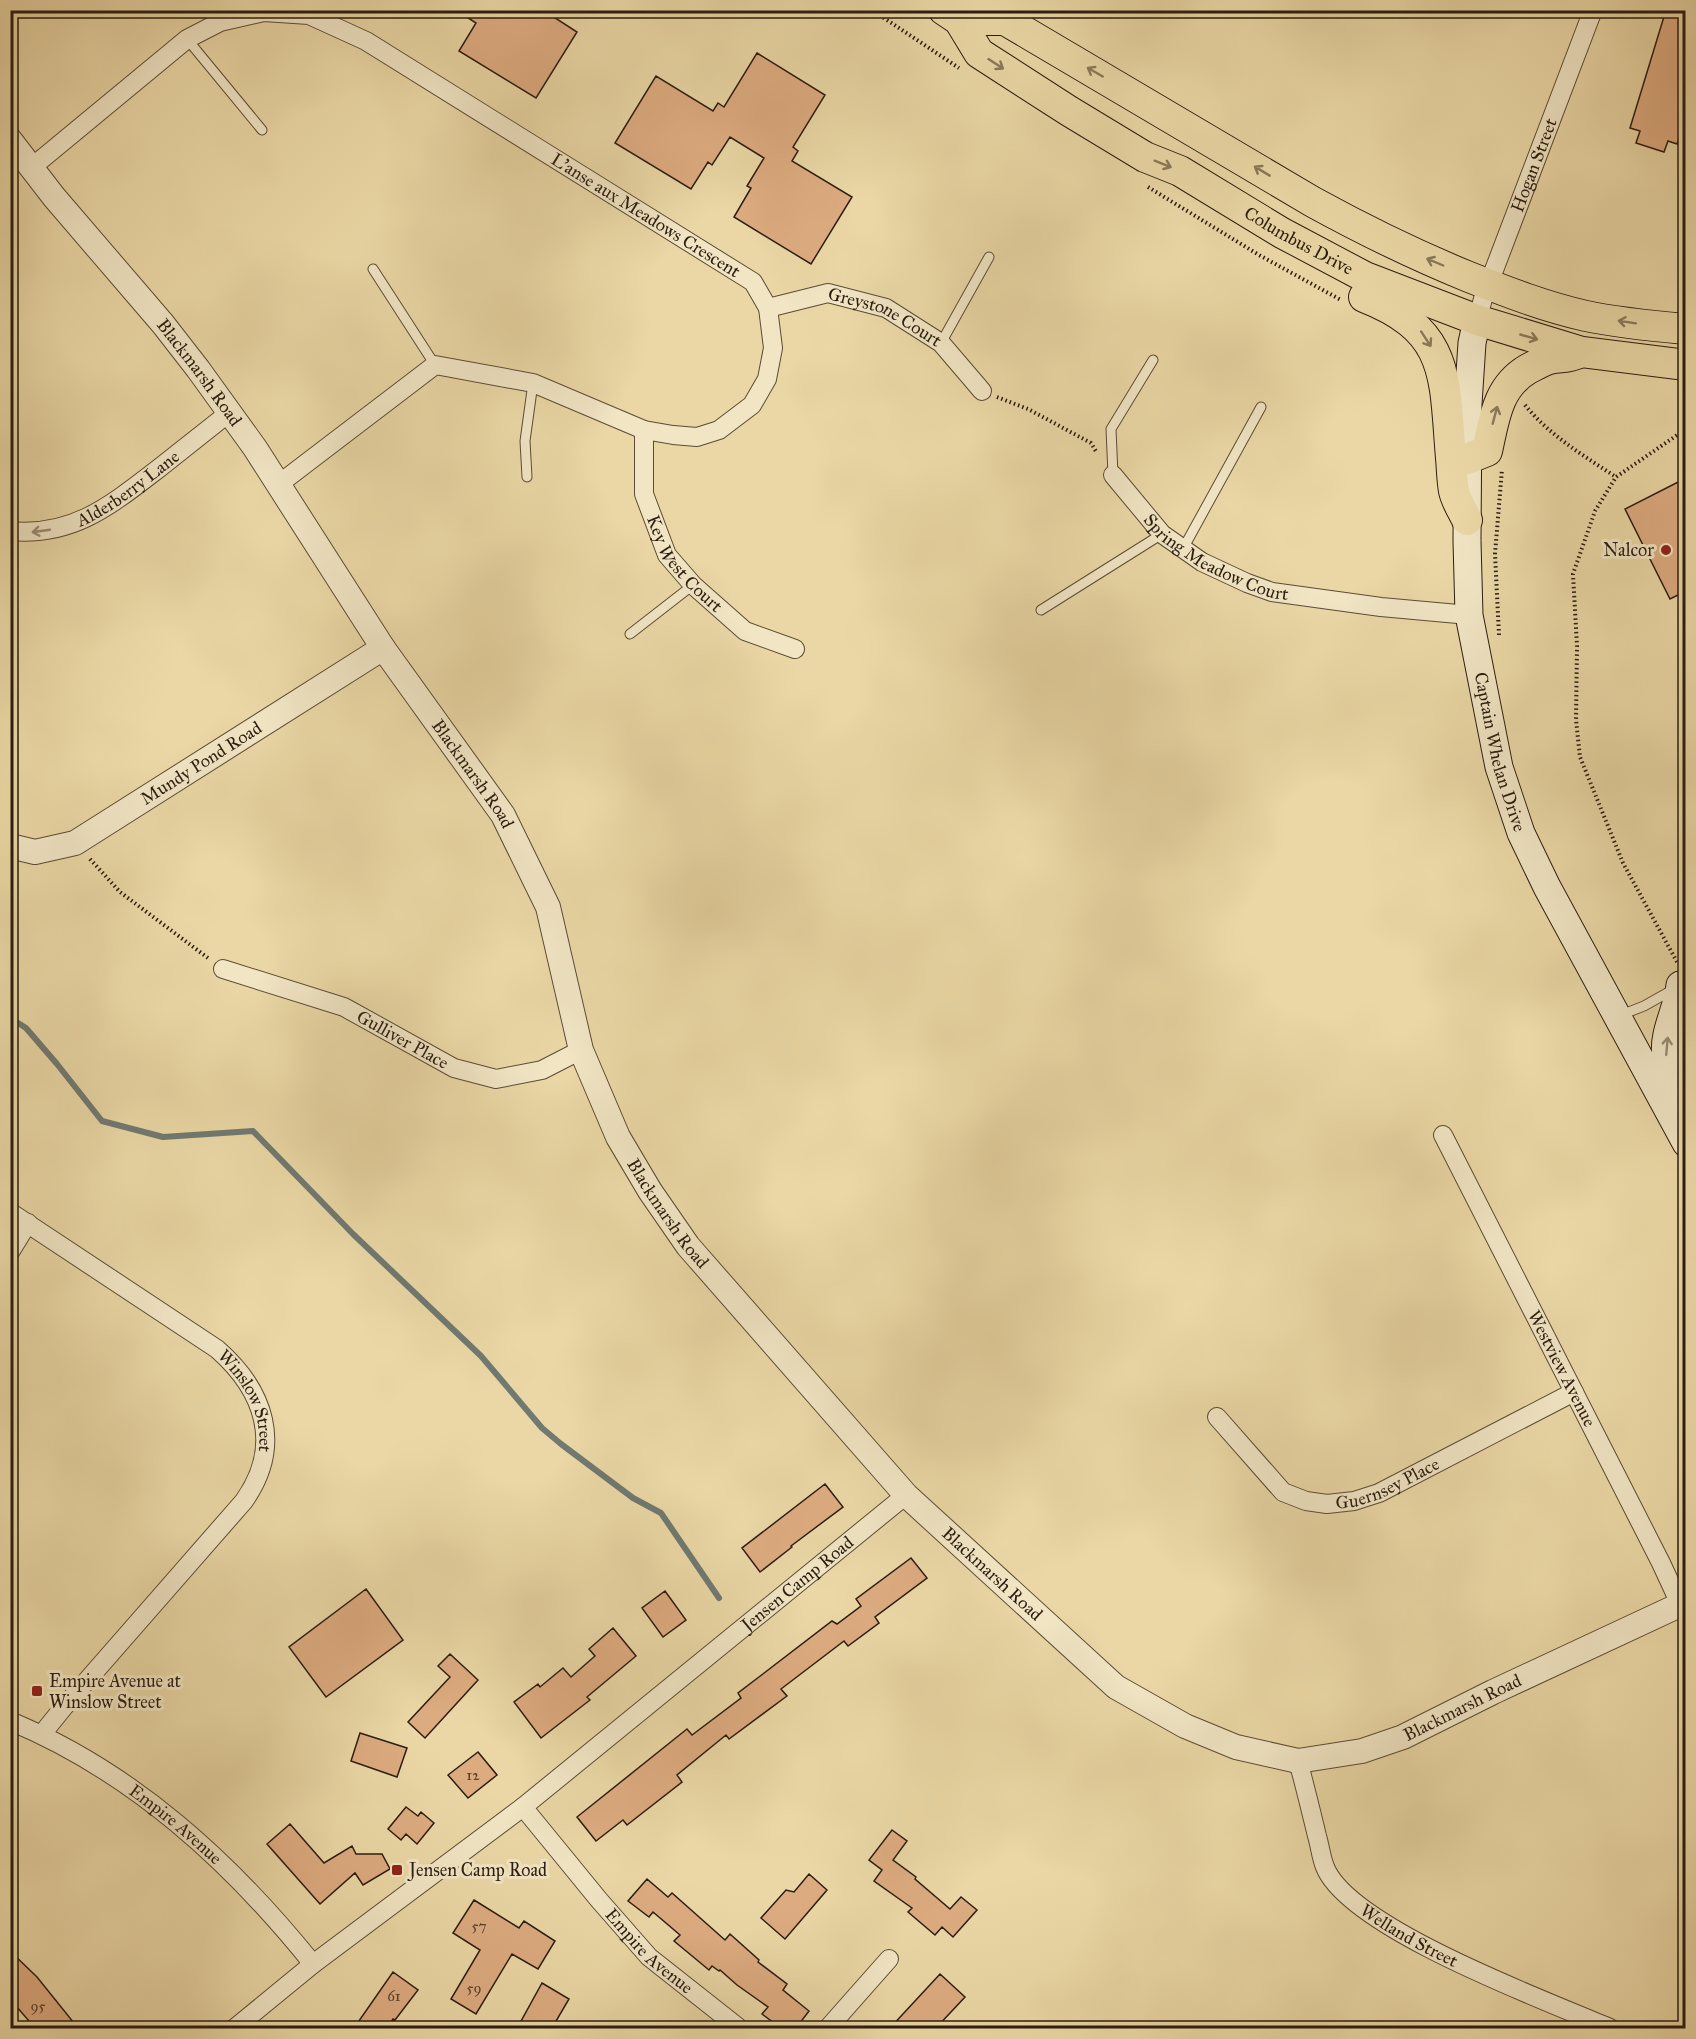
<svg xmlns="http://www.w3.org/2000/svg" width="1696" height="2039" font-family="'IM FELL Great Primer',serif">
<rect width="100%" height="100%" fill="#ead7a5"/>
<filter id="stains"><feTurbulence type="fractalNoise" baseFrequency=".00333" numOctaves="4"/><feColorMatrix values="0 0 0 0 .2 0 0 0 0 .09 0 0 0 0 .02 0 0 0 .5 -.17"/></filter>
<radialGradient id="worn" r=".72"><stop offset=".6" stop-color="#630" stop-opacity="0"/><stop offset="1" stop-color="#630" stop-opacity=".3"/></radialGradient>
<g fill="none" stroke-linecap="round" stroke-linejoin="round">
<path stroke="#707972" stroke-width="6" d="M10,1018L26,1028L57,1064L102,1121L163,1137L253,1131L353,1234L481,1356L542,1428L561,1444L633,1498L661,1513L719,1598"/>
</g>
<path fill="#ddab80" stroke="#2b1d10" stroke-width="1.5" d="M456,10H543L577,32L536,98L459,51L476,23Z
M1666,10H1686V134L1681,132L1677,144L1668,141L1664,152L1636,143L1640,131L1630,128Z
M757,53L825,95L793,147L798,151L792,161L852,197L811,264L734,217L751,188L747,186L764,158L730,137L712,165L708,162L691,189L615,143L656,76L713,111L718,103L724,107Z
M1686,478V591L1670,599L1625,509Z
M825,1484L843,1507L791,1546L792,1547L760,1572L742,1548Z
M911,1558L927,1578L875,1617L879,1623L848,1646L844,1641L781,1689L787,1696L729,1739L726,1735L677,1775L682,1782L627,1825L623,1820L596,1841L577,1817L687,1729L692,1735L741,1698L738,1693L832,1621L837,1624L861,1606L856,1599Z
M366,1589L403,1640L326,1697L289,1647Z
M665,1591L686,1620L663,1637L642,1608Z
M613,1628L636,1656L587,1697L590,1700L541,1738L514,1702L538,1684L540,1687L563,1668L571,1677L595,1656L589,1649Z
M450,1654L478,1680L425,1738L408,1722L450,1677L438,1666Z
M360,1733L407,1748L397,1777L351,1761Z
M478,1752L497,1775L468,1798L448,1775Z
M406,1807L418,1816L421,1812L434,1823L417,1844L406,1834L401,1840L388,1829Z
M290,1824L324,1863L352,1846L356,1854H382L390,1869L363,1885L355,1873L320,1904L267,1844Z
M892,1830L907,1841L893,1860L916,1877L915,1879L950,1909L961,1897L977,1910L953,1937L942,1927L935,1935L908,1912L912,1908L874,1881L882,1870L869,1860Z
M809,1874L827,1890L785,1939L761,1918L786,1890L794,1892Z
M647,1879L668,1897L672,1893L725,1940L730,1934L759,1960L758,1962L787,1984L783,1990L809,2011L796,2028H781L762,2014L768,2007L737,1985L720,1970L719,1971L712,1966L709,1970L674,1941L680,1935L653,1912L649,1917L628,1901Z
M474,1900L519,1928L524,1921L555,1941L538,1969L512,1954L476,2014L451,1999L480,1950L453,1933Z
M10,1951L37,1977L78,2028H35L10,1999Z
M393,1972L418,1990L395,2020L393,2019L387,2028H354Z
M940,1974L965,1997L936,2028H890Z
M542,1983L569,1999L552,2028H529L520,2023Z"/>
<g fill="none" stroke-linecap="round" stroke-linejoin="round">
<defs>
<path id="service" d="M187,39L262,130
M373,269L435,365
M941,343L989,257
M1113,475L1111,429L1153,360
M527,477L525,441L533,383
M1184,547L1261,407
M1041,610L1162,534
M630,634L693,585
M1621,1015L1644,1006L1676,988"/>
<g id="minor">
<path id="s1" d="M31,168L187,39L220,22L264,12L309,15L366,41L753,282L768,308L773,348L767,379L752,405L719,430L697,437L673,435L644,430L533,383L435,365L279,484"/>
<path id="s2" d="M768,308L828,293L886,308L941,343L982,391"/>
<path id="s3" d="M1477,320L1483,299L1593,10"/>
<path id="s4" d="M644,430V494L667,555L693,585L745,631L795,649"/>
<path id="s5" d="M1113,475L1162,534L1202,562L1247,583L1272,592L1381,607L1469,615"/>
<path id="s6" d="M10,531C73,537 111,505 158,469C182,450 206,431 230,412"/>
<path id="s7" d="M223,969L344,1007L454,1068L496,1079L542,1070L581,1050"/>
<path id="s8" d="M1443,1135L1661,1563L1680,1604"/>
<path id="s9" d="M10,1212L217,1349C265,1391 283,1446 244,1501L63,1708L42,1734"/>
<path d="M10,1252L28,1223"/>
<path id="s10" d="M1217,1417L1283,1492L1306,1501L1327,1504L1354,1501L1379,1493L1574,1392"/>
<path id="s11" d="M10,1721C133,1772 231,1862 313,1964"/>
<path id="s12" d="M1298,1761C1305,1786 1311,1811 1317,1836C1320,1846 1321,1857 1325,1867C1349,1928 1547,2001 1610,2028"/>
<path id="s13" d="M523,1807L599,1900L649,1957L739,2028"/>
<path id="s14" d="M235,2028L313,1964L523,1807L906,1495"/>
<path d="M828,2028L889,1959"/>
</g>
<g id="tertiary">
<path id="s15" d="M10,140L54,197L163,324L198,369L255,448L383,648L503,815L548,907L581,1050L618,1137L650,1191L688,1246L906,1495L1116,1687L1185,1726L1236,1747L1298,1761L1362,1751L1403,1737L1493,1692L1686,1602"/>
<path id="s16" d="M10,846L35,852L75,843L383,648"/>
</g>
<g id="secondary">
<path id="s17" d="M1477,320L1472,343L1468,404L1467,541L1469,615L1499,767L1521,833L1547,887L1686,1143"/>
<path d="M1680,985C1678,1008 1662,1033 1666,1056C1668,1071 1678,1086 1686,1100"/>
</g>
<g id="primary">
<path id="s18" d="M944,10L959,20L979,53L1069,111L1145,157L1180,171L1282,233L1365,277L1477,320L1582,352L1686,365"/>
<path d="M959,20H1005L1313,202C1364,230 1415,255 1469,277C1507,292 1546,307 1586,316C1619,323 1652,326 1686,329"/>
<path d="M1364,297C1451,331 1444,377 1451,458C1452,469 1452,480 1454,491C1456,501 1463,511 1467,520"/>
<path d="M1467,459L1487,451C1494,420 1497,387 1528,369C1534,366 1542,361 1549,359C1563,356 1567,359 1581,352"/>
</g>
</defs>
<use href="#service" stroke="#5b4c35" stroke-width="11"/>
<use href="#minor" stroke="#5b4c35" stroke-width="20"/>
<use href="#tertiary" stroke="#5b4c35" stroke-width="26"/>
<use href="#secondary" stroke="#2b1d10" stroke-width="29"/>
<use href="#primary" stroke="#2b1d10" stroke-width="32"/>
<path stroke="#2b1d10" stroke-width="4" stroke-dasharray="1.5 3" stroke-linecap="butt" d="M872,10L959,68
M1148,187L1259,255L1341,300
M997,397L1028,409L1091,443L1097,453
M1525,405C1549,435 1584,456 1616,477
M1499,635L1495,554L1502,469
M90,859L120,892L208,958
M1677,962L1623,863L1580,757L1576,720L1577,646L1573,574L1595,511L1616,477L1686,429"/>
<use href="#service" stroke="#f1e5c4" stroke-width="9"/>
<use href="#minor" stroke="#f1e5c4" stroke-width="18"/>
<use href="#tertiary" stroke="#f1e5c4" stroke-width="24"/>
<use href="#secondary" stroke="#f1e5c4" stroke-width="27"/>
<use href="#primary" stroke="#ead7a5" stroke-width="30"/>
</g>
<defs><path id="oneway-shaft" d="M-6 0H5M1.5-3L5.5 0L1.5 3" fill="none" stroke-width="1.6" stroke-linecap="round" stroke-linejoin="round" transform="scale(1.5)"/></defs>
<g stroke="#8a7a5a">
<use href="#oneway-shaft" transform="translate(996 64) rotate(33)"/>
<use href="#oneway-shaft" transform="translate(1095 72) rotate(-150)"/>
<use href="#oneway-shaft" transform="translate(1163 164) rotate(22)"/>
<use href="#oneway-shaft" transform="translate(1262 171) rotate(-149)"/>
<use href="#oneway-shaft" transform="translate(1435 262) rotate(-157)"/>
<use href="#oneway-shaft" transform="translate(1627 322) rotate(-171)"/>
<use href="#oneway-shaft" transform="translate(1529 337) rotate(16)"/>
<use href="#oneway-shaft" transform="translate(1426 339) rotate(57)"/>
<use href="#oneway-shaft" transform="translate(1495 415) rotate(-75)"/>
</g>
<g stroke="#988b73">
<use href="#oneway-shaft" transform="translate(41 531) rotate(172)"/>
<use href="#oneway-shaft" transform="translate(1667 1046) rotate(-85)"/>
</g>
<g fill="#8f2418" stroke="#f1e5c4" stroke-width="2">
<circle cx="1666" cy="550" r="6"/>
<rect x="31" y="1685" width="12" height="12" rx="3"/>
<rect x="391" y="1864" width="12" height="12" rx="3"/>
</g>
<g text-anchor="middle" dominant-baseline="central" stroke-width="6" stroke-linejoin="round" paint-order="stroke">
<g font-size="15" fill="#58402c">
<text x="473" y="1775">12</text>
<text x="479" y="1926">57</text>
<text x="474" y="1988">59</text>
<text x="394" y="1996">61</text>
<text x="38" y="2006">95</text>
</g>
<g font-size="18" fill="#2b1d10" stroke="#f1e5c4">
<text stroke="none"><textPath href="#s3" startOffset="165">Hogan Street</textPath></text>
<text stroke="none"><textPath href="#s1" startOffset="722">L'anse aux Meadows Crescent</textPath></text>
<text stroke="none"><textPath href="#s18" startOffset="428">Columbus Drive</textPath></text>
<text stroke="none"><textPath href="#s2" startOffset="124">Greystone Court</textPath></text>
<text stroke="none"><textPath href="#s15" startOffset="300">Blackmarsh Road</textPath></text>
<text stroke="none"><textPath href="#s6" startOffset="129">Alderberry Lane</textPath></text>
<text stroke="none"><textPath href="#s5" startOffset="136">Spring Meadow Court</textPath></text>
<text stroke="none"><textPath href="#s4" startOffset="146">Key West Court</textPath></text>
<text stroke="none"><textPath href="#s17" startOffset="436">Captain Whelan Drive</textPath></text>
<text stroke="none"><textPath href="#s16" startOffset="216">Mundy Pond Road</textPath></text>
<text stroke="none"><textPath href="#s15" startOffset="786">Blackmarsh Road</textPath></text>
<text stroke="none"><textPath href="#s7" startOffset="194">Gulliver Place</textPath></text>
<text stroke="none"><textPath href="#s15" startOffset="1272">Blackmarsh Road</textPath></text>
<text stroke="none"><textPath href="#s8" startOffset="262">Westview Avenue</textPath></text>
<text stroke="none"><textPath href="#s9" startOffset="310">Winslow Street</textPath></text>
<text stroke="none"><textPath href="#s10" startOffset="210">Guernsey Place</textPath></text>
<text stroke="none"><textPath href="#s15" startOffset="1758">Blackmarsh Road</textPath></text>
<text stroke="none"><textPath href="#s14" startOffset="717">Jensen Camp Road</textPath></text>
<text stroke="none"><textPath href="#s15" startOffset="2298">Blackmarsh Road</textPath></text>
<text stroke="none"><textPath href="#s11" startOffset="196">Empire Avenue</textPath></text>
<text stroke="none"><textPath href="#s12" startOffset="220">Welland Street</textPath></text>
<text stroke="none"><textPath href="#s13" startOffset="192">Empire Avenue</textPath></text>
</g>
<g font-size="18" fill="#2b1d10" stroke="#f1e5c4" text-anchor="start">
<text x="1654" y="550" text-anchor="end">Nalcor</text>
<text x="49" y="1681">Empire Avenue at<tspan x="49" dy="21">Winslow Street</tspan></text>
<text x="409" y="1870">Jensen Camp Road</text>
</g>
</g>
<rect width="1696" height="2039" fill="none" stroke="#ead7a5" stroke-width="36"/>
<rect x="12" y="12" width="1672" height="2015" fill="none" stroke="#2b1d10" stroke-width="3"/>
<rect x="18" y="18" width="1660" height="2003" fill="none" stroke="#2b1d10" stroke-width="1.5"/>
<rect width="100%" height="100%" filter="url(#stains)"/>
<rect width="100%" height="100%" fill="url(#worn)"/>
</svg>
